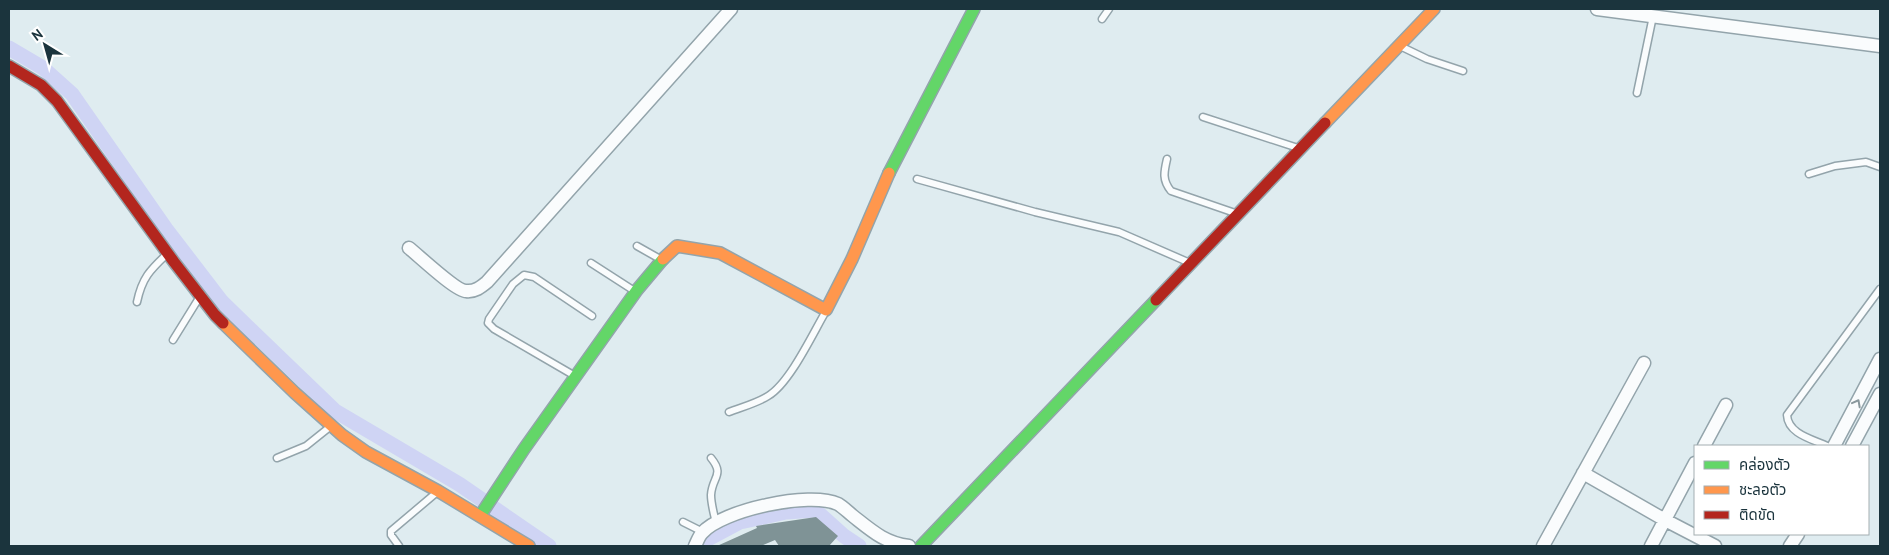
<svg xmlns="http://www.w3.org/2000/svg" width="1889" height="555" font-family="'PT Sans','Noto Sans Thai',sans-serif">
<rect width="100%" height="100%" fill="#dfecf0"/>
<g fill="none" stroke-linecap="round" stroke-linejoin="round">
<path stroke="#cfd4f4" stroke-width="15" d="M9,48L43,68L72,94L166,229L222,302L335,411L459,484L549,546
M695,546L740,522L786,512L815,510L844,536L859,546"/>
</g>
<path fill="#7f9396" d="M816,517L838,536L829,546H779L775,540L761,546H717L757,528L756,526Z"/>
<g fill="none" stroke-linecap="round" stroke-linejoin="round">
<defs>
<path id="lane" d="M1102,19L1109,9
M1400,46L1427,59L1463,71
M1637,93L1653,16
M1203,117L1298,148
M1167,159C1164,172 1162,180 1171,191L1235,213
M1809,174L1835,166L1866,162L1880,167
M917,179L1035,212L1119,232L1190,263
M637,246L660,259
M591,263L636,292
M137,302C142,278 150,270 167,254
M173,340L199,298
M575,376L494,329L488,323L489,319L513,284L524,275L534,277L592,316
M729,412C742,407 757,403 768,396C790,383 813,333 826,311
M1827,446C1812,439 1788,434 1787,415L1880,289
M277,458L306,446L331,426
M711,458C725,475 712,477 711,495C711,504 714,514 716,523
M683,522L703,532
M399,546L391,535V531L436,493"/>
<path id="street" d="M1597,9L1880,46
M409,248C419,256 456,291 466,291C475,292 481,287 487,282L731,9
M1704,446L1726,405
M1834,446L1880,359
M1852,446L1880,394
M1583,473L1665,520L1715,546
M695,546C697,542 699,536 702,533C722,510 810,491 838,504C843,507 848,512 853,516C872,531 885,543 909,546
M1543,546L1644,363
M1651,546L1695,463
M1790,546L1798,534"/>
<path id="fast" d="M889,173L974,9
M480,516L524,449L637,290L663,259
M921,546L1156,300"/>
<path id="slow" d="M1325,123L1434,9
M663,259L677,246L720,253L826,310L852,259L889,173
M223,323L295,393L342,435L366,452L438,491L529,546"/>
<path id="jam" d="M9,66L41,85L57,101L174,262L215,315L223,323
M1156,300L1325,123"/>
</defs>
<use href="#lane" stroke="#93a4ab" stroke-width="9"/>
<use href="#street" stroke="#93a4ab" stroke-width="15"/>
<use href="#fast" stroke="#93a4ab" stroke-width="14"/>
<use href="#slow" stroke="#93a4ab" stroke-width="14"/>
<use href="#jam" stroke="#93a4ab" stroke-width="14"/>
<use href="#lane" stroke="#fafcfd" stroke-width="6"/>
<use href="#street" stroke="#fafcfd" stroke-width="12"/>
<use href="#fast" stroke="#63d668" stroke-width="11"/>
<use href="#slow" stroke="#ff974d" stroke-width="11"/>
<use href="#jam" stroke="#b3261e" stroke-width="11"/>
</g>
<defs><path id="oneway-chevron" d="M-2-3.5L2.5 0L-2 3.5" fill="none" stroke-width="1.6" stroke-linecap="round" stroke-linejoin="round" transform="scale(1.25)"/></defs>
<use stroke="#8a989d" href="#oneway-chevron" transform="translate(1857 403) rotate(-62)"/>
<rect width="1889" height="555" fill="none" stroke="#1b343d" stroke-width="20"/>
<rect x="1694" y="445" width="175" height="90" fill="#ffffff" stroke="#a4aeb1"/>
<rect x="1704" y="461" width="25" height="8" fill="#63d668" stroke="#a4aeb1"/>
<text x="1739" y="470" font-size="15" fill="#1b343d">คล่องตัว</text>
<rect x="1704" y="486" width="25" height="8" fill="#ff974d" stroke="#a4aeb1"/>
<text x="1739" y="495" font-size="15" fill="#1b343d">ชะลอตัว</text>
<rect x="1704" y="511" width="25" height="8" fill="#b3261e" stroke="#a4aeb1"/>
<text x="1739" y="520" font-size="15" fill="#1b343d">ติดขัด</text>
<g transform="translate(45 45) rotate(323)" stroke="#ffffff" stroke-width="4" paint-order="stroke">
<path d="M0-4L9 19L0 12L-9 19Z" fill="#1b343d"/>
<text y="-8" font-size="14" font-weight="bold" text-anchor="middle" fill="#1b343d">N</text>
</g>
</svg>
